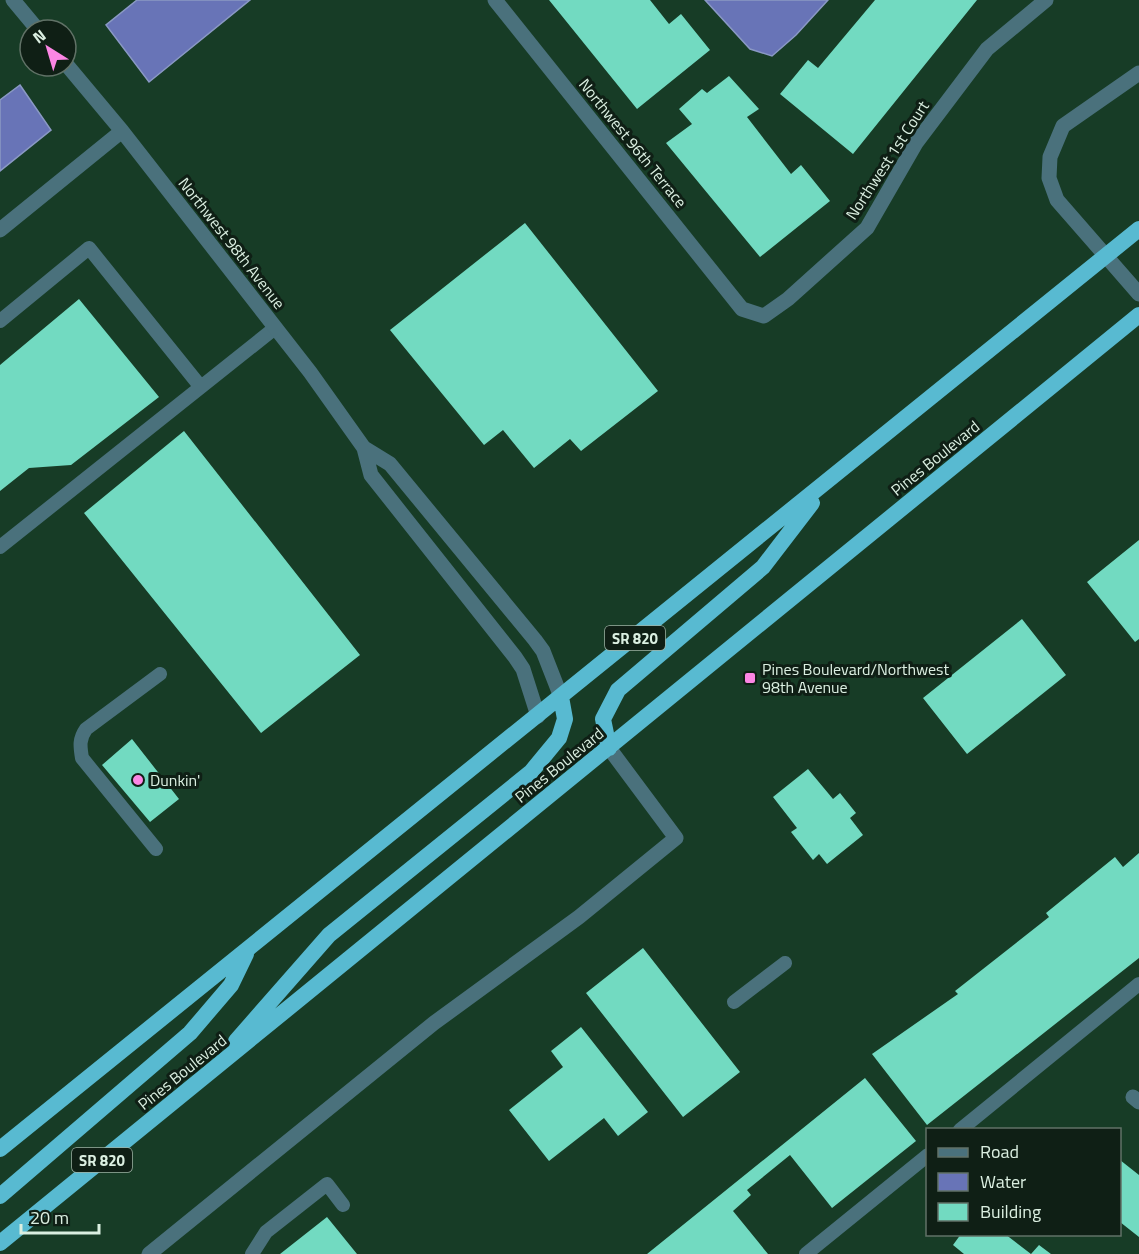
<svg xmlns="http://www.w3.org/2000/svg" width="1139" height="1254" font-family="'Titillium Web',sans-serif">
<rect width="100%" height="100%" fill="#173c26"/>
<path fill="#6874b7" stroke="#8a99c4" stroke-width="1.5" d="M137,0H250L149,82L106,25Z
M705,0H828L796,35L772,56L750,49Z
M20,85L51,130L0,171V100Z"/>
<path fill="#72dac1" d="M549,0H650L669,24L681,14L710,50L637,109Z
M875,0H977L853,154L780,94L808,60L818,68Z
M729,76L759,109L747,117L791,174L801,165L830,201L760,257L666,143L692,124L679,109L702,89L707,93Z
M525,223L658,391L581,451L570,439L534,468L503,430L484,445L390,330Z
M79,299L159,397L71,465L29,468L0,491V365Z
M184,431L360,655L261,733L84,513Z
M1139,540V639L1135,642L1087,582Z
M1022,619L1066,675L967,754L923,698Z
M132,739L179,799L150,822L102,765Z
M808,769L833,799L840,793L856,813L850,818L863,835L827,864L819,854L813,860L791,832L797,828L773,797Z
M1139,853V958L927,1125L872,1054L958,994L955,991L1049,917L1046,913L1115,857L1123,867Z
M643,948L740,1072L683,1117L586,993Z
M581,1027L648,1112L618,1136L604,1118L549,1161L509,1110L563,1067L551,1051Z
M865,1078L916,1141L832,1208L790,1155L747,1190L751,1195L733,1211L768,1254H647Z
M1120,1160L1139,1175V1237L1120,1222Z
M327,1217L357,1254H280Z
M961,1234H1005L1031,1254H964L953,1245Z
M1039,1245L1051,1254H1031Z"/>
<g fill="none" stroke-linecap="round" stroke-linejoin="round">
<path stroke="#4a717c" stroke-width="14" d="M0,321L89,248L200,386
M0,547L275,328
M156,849L82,758C80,746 79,739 86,729L160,674
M734,1002L785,963
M960,1130L1139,984
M252,1254L266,1232L327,1184L343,1205
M806,1254L928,1155"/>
<path stroke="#4a717c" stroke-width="15" d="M13,0L38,30
M495,0L742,309L764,316L788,299L867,228L916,143L987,49L1046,0
M66,64L122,131L310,372L364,448L390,464L535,640L543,651L561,697
M1139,73L1063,126L1050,157L1049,178L1057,200L1139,294
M0,230L122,131
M364,448L371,475L515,657L523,669L538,716
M1133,1097L1139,1102
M149,1254L434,1023L579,917L676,838L609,748"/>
<path stroke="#58bad1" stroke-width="16" d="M609,748L603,719L618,690L763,567L812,503
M236,1041L329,935L531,772L559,738L565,719L561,697
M0,1149L1139,229
M0,1196L190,1033L231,985L246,954
M0,1243L1139,315"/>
</g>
<g fill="#fc86e4" stroke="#0f1f15" stroke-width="2">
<rect x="744" y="672" width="12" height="12" rx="3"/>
<circle cx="138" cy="780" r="6"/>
</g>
<g text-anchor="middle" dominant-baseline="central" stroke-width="6" stroke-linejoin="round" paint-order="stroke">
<g fill="#0f1f15" stroke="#9eb1a4" stroke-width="1.5">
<rect x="605" y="626" width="60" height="24" rx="4.5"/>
<rect x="72" y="1148" width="60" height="24" rx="4.5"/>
</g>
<g font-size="15" font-weight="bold" fill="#dbefe1">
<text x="635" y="638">SR 820</text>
<text x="102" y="1160">SR 820</text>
</g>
<g font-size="16" fill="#dbefe1" stroke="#0f1f15">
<text transform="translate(633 143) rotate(51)">Northwest 96th Terrace</text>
<text transform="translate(887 160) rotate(-57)">Northwest 1st Court</text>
<text transform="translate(232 243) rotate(52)">Northwest 98th Avenue</text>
<text transform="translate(935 458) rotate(-39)">Pines Boulevard</text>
<text transform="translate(559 765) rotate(-39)">Pines Boulevard</text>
<text transform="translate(182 1072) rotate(-39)">Pines Boulevard</text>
</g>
<g font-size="16" fill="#dbefe1" stroke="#0f1f15" text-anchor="start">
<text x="762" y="669">Pines Boulevard/Northwest<tspan x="762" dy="18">98th Avenue</tspan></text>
<text x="150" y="780">Dunkin'</text>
</g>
</g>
<rect x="926" y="1128" width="195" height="108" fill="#0f1f15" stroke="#617267" stroke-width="1.5"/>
<rect x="938" y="1148" width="30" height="9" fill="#4a717c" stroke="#617267" stroke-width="1.5"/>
<text x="980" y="1158" font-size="18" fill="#dbefe1">Road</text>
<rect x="938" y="1173" width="30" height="18" fill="#6874b7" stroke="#617267" stroke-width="1.5"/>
<text x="980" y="1188" font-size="18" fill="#dbefe1">Water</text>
<rect x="938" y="1203" width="30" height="18" fill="#72dac1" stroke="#617267" stroke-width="1.5"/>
<text x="980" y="1218" font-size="18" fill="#dbefe1">Building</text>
<g transform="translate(48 48) rotate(323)"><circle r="28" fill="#0f1f15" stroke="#617267" stroke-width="1.5"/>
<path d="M0-4.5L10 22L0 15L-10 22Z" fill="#fc86e4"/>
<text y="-9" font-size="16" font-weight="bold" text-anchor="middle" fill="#dbefe1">N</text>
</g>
<path d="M21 1224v9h78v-9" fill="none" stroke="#dbefe1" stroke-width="3"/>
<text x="30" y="1224" font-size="18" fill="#dbefe1" stroke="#0f1f15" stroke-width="4.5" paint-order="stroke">20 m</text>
</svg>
